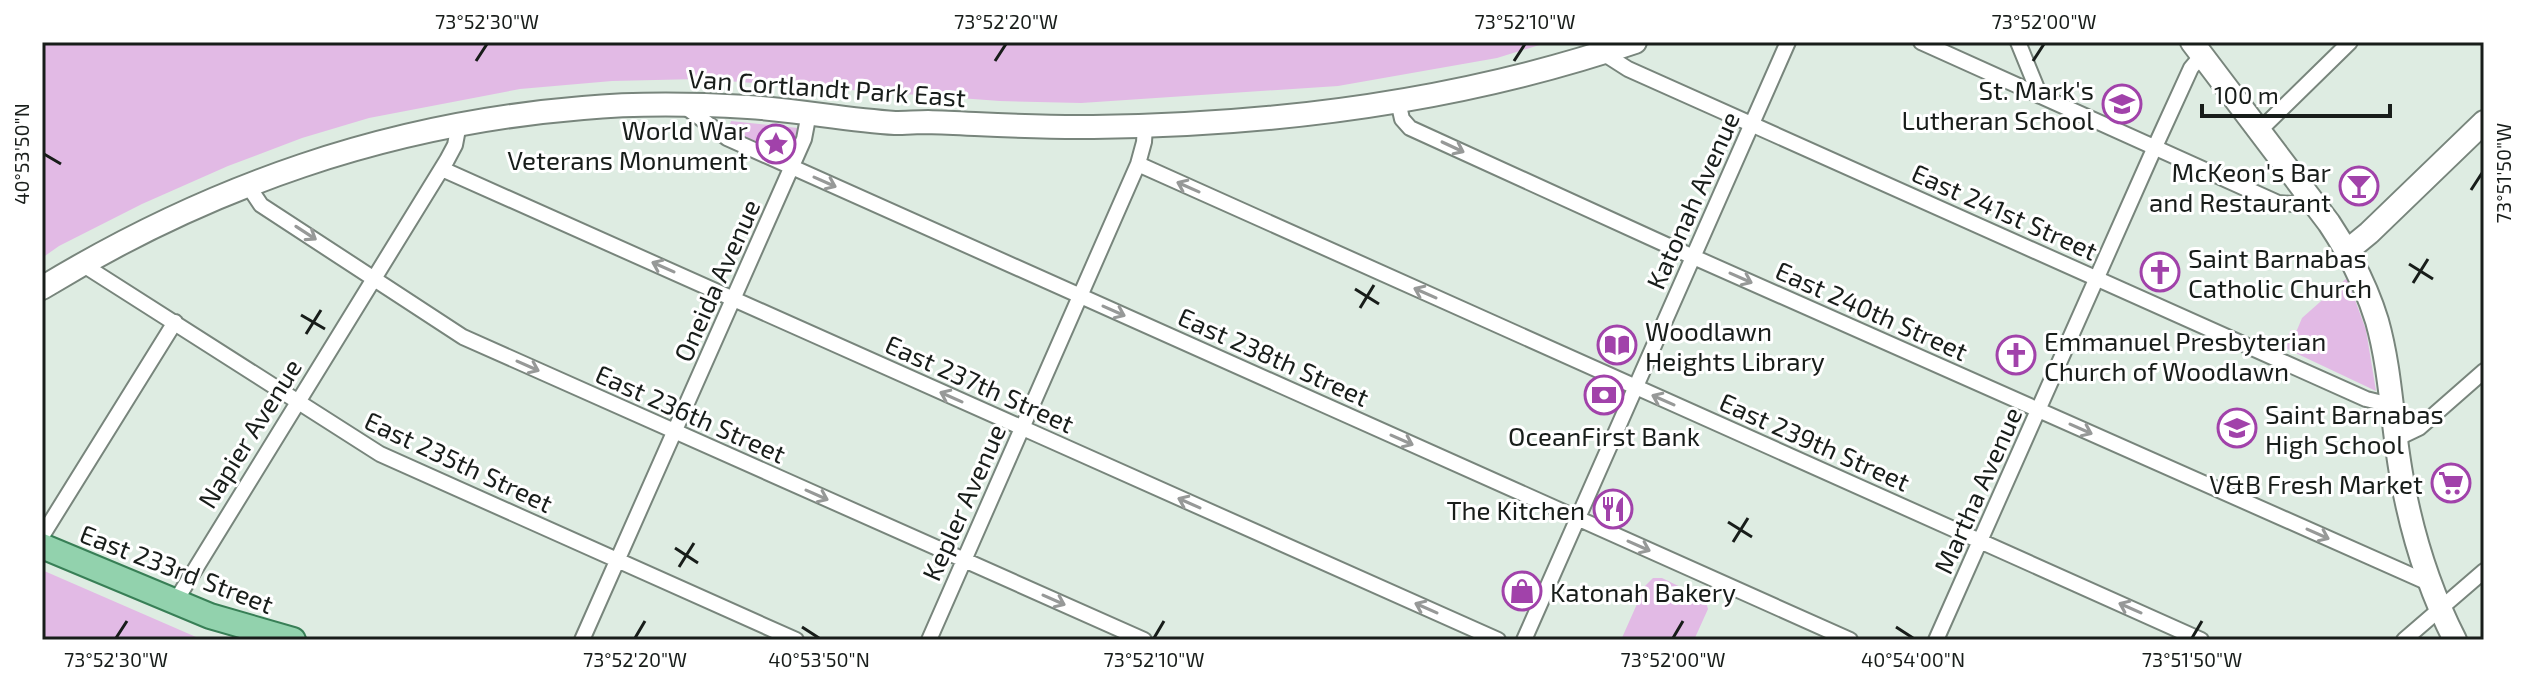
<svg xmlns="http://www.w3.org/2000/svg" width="2526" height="682" font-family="'Exo 2',sans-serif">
<rect width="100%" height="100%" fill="#deece2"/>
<path fill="#e2bae5" d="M42,42H1549L1497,58L1338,86L1081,103L1000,101L699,79L612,81L520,89L369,118L302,138L228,166L142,204L59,246L42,258Z
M731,121L798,128L787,162L727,135Z
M2347,278L2366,330L2376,391L2283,347L2291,330H2297L2302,318Z
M42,570L203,640H42Z
M1653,578H1662L1705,599L1708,609L1694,640H1621L1645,586Z"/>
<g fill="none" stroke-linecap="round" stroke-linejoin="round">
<defs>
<path id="street" d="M1921,42L2278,203L2293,204L2309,196
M2018,42L2040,96
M1603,53L1628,69L2366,399L2391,405
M1398,101L1402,119L1410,128L1671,247L2431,584
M684,106L727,138L1850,640
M2259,131L2350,42
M1138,164L2201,640
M442,169L1498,640
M247,184L261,205L463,337L1144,640
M82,264L380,454L796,640
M2396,439L2419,428L2484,371
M42,536L175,322
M175,602L447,160L455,145L459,124
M582,640L804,139L809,113
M929,640L1138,164L1144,142L1145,126
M1524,640L1788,42
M1936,640L2154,149L2191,68L2202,55
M2404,640L2484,571"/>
<path id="secondary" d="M2192,42L2329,223C2349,253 2366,285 2377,321C2392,374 2392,430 2403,484C2413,537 2430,591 2455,640
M2347,251L2369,233L2484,122
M42,288C210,186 387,124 583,108C637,103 694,104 748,107C797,110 846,120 895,123C906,123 917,122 928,122C983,124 1038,128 1093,127C1276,125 1462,101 1635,42"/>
<path id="primary" d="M42,546L210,616L293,640"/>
</defs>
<use href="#street" stroke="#78857c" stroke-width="18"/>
<use href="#secondary" stroke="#78857c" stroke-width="26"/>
<use href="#primary" stroke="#387f56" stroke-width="28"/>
<use href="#street" stroke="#fff" stroke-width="14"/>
<use href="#secondary" stroke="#fff" stroke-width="22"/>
<use href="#primary" stroke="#92d2ad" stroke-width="24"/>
</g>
<defs><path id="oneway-shaft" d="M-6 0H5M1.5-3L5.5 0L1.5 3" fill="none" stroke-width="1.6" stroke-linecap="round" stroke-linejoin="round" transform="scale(2)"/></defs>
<g stroke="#979998">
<use href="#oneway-shaft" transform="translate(1453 147) rotate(25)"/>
<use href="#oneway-shaft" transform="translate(825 182) rotate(24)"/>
<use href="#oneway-shaft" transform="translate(1188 187) rotate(-156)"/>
<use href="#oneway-shaft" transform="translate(306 233) rotate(33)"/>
<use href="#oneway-shaft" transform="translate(663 267) rotate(-156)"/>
<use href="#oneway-shaft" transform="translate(1741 278) rotate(24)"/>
<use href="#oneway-shaft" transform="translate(1425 293) rotate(-156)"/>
<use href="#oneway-shaft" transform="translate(1114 311) rotate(24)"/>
<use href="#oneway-shaft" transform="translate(528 366) rotate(24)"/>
<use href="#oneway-shaft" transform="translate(951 397) rotate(-156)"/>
<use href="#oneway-shaft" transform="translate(1663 400) rotate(-156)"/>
<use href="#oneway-shaft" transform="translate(2081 429) rotate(24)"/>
<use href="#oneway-shaft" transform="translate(1402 440) rotate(24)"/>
<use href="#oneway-shaft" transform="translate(817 495) rotate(24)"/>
<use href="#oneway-shaft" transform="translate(1189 503) rotate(-156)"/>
<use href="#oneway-shaft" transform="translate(2318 534) rotate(24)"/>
<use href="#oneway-shaft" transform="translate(1639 546) rotate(24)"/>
<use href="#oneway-shaft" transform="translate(1054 600) rotate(24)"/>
<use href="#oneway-shaft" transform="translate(1426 608) rotate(-156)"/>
<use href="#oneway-shaft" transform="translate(2130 608) rotate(-156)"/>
</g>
<path fill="none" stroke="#181d1a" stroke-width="3" d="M476,61L487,44M995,61L1006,44M1514,61L1525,44M2033,61L2044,44M44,154L61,164M2471,190L2482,173M2409,264L2433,279M2413,283L2428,259M1355,289L1379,304M1360,308L1374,285M301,315L325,329M306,334L321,310M1728,522L1752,537M1733,542L1748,518M675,548L698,563M679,567L694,543M802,627L819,638M1896,627L1913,638M116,638L127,621M635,638L645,621M1154,638L1164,621M1673,638L1683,621M2192,638L2202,621"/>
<defs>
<symbol id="school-ring" viewBox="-11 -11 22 22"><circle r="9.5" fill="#fff" stroke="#a142aa" stroke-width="1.5"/><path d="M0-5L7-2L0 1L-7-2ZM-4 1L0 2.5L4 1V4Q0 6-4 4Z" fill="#a142aa"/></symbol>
<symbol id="sight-ring" viewBox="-11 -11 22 22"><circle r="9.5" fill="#fff" stroke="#a142aa" stroke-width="1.5"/><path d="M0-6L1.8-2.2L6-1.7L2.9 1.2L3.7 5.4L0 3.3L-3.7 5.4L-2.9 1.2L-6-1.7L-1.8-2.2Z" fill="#a142aa"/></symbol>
<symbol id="bar-ring" viewBox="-11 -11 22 22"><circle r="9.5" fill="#fff" stroke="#a142aa" stroke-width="1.5"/><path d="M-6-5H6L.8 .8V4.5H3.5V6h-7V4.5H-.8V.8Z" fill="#a142aa"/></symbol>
<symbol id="church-ring" viewBox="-11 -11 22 22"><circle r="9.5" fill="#fff" stroke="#a142aa" stroke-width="1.5"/><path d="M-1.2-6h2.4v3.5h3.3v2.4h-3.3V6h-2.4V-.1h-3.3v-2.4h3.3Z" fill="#a142aa"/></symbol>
<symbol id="library-ring" viewBox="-11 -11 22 22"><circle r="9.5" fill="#fff" stroke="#a142aa" stroke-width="1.5"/><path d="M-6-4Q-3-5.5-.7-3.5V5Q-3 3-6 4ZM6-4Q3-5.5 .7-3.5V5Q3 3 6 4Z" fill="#a142aa"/></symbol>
<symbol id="bank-ring" viewBox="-11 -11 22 22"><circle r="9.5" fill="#fff" stroke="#a142aa" stroke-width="1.5"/><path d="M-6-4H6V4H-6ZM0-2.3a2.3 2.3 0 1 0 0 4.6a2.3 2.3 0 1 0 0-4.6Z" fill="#a142aa"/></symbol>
<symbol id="supermarket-ring" viewBox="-11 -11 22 22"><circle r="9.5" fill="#fff" stroke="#a142aa" stroke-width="1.5"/><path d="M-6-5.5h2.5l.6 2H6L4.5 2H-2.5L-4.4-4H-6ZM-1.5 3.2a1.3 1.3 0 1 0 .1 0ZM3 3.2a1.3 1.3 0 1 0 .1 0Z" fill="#a142aa"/></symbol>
<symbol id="restaurant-ring" viewBox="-11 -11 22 22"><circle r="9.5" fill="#fff" stroke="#a142aa" stroke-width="1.5"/><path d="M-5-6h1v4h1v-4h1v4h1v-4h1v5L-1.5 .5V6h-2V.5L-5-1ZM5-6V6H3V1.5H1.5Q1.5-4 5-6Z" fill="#a142aa"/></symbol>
<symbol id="shop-ring" viewBox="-11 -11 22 22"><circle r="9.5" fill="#fff" stroke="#a142aa" stroke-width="1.5"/><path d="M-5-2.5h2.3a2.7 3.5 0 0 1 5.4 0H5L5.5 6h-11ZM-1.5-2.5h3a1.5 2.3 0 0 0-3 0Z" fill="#a142aa"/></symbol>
</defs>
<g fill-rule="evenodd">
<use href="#school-ring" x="2100" y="82" width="44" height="44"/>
<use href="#sight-ring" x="754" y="122" width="44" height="44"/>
<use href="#bar-ring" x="2337" y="164" width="44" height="44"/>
<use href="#church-ring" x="2138" y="250" width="44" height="44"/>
<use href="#library-ring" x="1595" y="323" width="44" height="44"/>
<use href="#church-ring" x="1994" y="333" width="44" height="44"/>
<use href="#bank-ring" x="1582" y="373" width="44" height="44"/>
<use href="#school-ring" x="2215" y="406" width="44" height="44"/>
<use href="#supermarket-ring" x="2429" y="461" width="44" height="44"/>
<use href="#restaurant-ring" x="1591" y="487" width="44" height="44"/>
<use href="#shop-ring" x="1500" y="569" width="44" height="44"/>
</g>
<g text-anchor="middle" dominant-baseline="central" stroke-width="6" stroke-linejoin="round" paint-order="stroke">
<g font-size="26" fill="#181d1a" stroke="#fff">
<text transform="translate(827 87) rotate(4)">Van Cortlandt Park East</text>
<text transform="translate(1692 200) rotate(-66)">Katonah Avenue</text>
<text transform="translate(2005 211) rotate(24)">East 241st Street</text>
<text transform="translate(716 280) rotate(-66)">Oneida Avenue</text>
<text transform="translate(1872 310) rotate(24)">East 240th Street</text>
<text transform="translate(1274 356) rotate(24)">East 238th Street</text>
<text transform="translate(980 383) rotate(24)">East 237th Street</text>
<text transform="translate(691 413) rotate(24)">East 236th Street</text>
<text transform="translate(249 433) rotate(-58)">Napier Avenue</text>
<text transform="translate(1815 441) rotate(24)">East 239th Street</text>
<text transform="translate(459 461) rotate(25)">East 235th Street</text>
<text transform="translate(1977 490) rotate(-66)">Martha Avenue</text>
<text transform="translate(963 502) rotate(-66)">Kepler Avenue</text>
<text transform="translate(177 568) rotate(21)">East 233rd Street</text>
</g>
<g font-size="26" fill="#181d1a" stroke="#fff" text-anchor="end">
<text x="2094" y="89">St. Mark's<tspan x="2094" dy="30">Lutheran School</tspan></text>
<text x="748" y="129">World War<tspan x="748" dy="30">Veterans Monument</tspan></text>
<text x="2331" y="171">McKeon's Bar<tspan x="2331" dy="30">and Restaurant</tspan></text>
<text x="2188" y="257" text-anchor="start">Saint Barnabas<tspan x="2188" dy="30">Catholic Church</tspan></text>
<text x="1645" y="330" text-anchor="start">Woodlawn<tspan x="1645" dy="30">Heights Library</tspan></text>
<text x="2044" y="340" text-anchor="start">Emmanuel Presbyterian<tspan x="2044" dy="30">Church of Woodlawn</tspan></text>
<text x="2265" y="413" text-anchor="start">Saint Barnabas<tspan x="2265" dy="30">High School</tspan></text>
<text x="1604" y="435" text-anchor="middle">OceanFirst Bank</text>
<text x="2423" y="483">V&amp;B Fresh Market</text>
<text x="1585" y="509">The Kitchen</text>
<text x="1550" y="591" text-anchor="start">Katonah Bakery</text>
</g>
</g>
<rect width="2526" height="682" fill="none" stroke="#ffffff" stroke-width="88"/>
<path d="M2202 104v12h188v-12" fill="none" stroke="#181d1a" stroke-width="4"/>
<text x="2214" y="104" font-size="24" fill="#181d1a" stroke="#ffffff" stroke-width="6" paint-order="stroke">100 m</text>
<rect x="44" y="44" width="2438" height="594" fill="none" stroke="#181d1a" stroke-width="3"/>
<g font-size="20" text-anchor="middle" fill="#181d1a">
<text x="487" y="29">73°52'30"W</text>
<text x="1006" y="29">73°52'20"W</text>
<text x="1525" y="29">73°52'10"W</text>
<text x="2044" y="29">73°52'00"W</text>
<text transform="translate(22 154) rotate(-90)" y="7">40°53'50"N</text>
<text transform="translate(2504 173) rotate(-90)" y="7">73°51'50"W</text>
<text x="116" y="667">73°52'30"W</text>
<text x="635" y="667">73°52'20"W</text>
<text x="819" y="667">40°53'50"N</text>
<text x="1154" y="667">73°52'10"W</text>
<text x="1673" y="667">73°52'00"W</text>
<text x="1913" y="667">40°54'00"N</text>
<text x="2192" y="667">73°51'50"W</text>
</g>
</svg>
